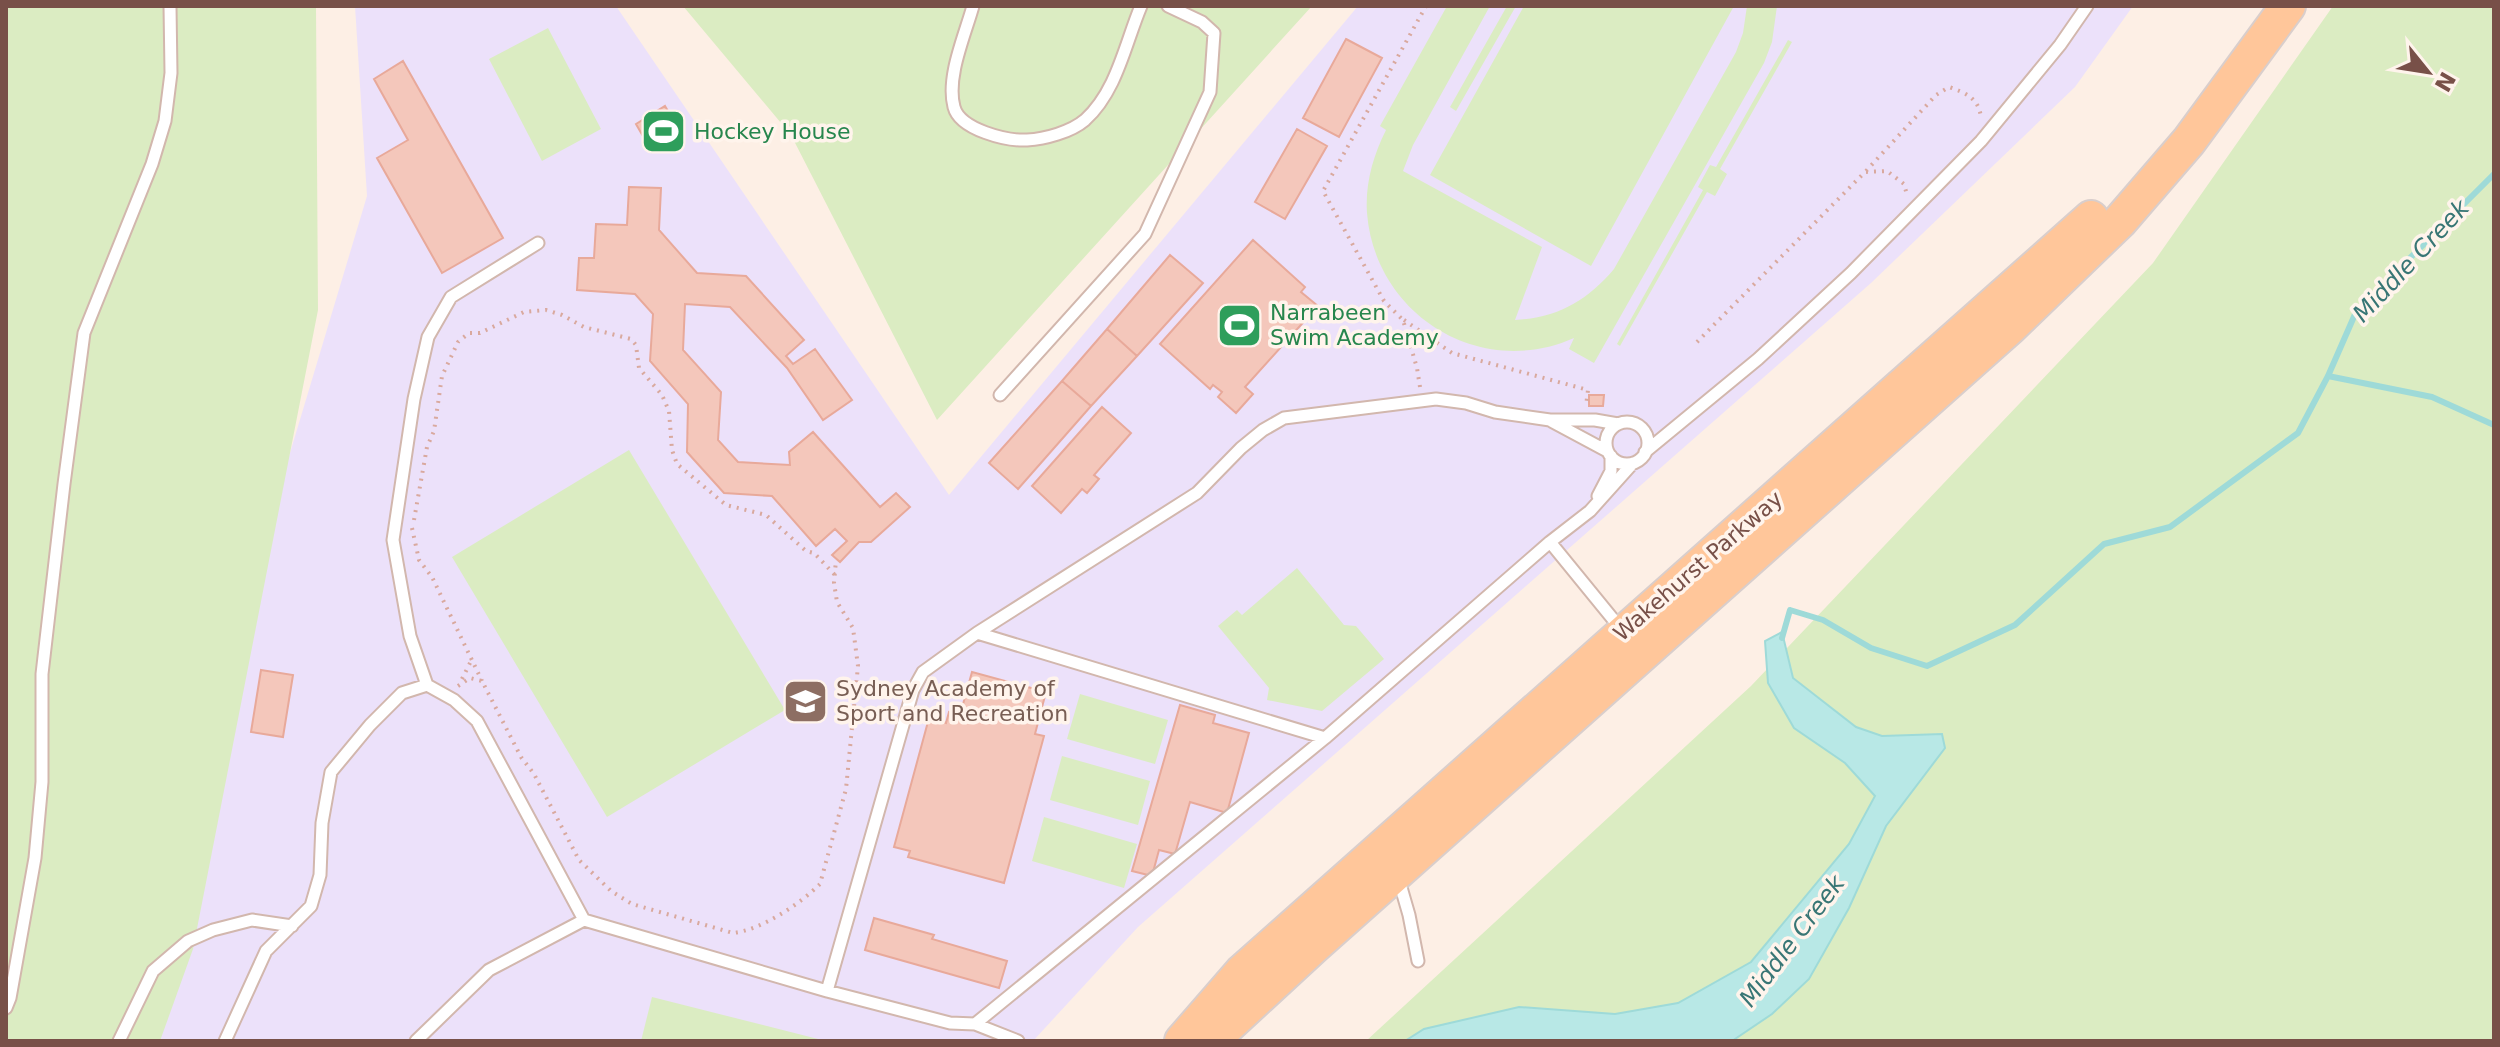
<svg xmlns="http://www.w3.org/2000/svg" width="2500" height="1047" font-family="'DejaVu Sans',sans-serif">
<rect width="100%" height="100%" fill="#fdefe5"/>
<path fill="#ece1fa" d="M355,6H616L949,495L1358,6H2133L2075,87L1871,283L1138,927L1033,1041H79L154,907L367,196Z"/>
<path fill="#dbecc2" d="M6,6H316L318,310L193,949L160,1041H6Z
M683,6H1312L937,420L791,135Z
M1447,6H1490L1413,145L1403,171L1542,247L1515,320C1557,318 1587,301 1614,269L1736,52L1743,33L1747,6H1777L1772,42L1764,63L1594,363L1569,349L1574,338C1480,380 1375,315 1367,213C1365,184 1373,156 1386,130L1380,126Z
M1507,6H1516L1456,111L1450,107Z
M1524,6H1734L1591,266L1430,175Z
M2333,6H2494V1041H1366L1751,686L2153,263Z
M548,28L601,129L542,161L489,59Z
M1788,40L1792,42L1720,169L1727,174L1715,196L1707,192L1620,346L1617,344L1703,190L1698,187L1710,165L1716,167Z
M629,450L785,710L607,817L452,557Z
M1297,568L1344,625L1356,626L1384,659L1322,711L1267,700L1269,688L1218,626L1237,610L1242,615Z
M1080,694L1168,720L1155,764L1067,739Z
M1062,756L1150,781L1138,825L1050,800Z
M1044,817L1137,844L1124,888L1032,861Z
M652,997L826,1041H641Z"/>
<path fill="#b8e8e6" stroke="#9edad8" stroke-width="2" d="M1782,632L1793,678L1856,727L1882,736L1942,734L1945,748L1886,826L1849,908L1809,979L1772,1014L1732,1041H1405L1424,1029L1519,1007L1615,1014L1678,1003L1751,962L1849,844L1875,796L1845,763L1794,728L1768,683L1765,641Z"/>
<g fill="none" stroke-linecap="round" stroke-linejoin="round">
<path stroke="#9edad8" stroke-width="6" d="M2328,376L2432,397L2494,425
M1782,638L1790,610L1823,620L1871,648L1927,666L2015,625L2104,544L2170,527L2298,433L2328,376L2356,312L2494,174"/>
</g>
<path fill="#f4c7bb" stroke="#e8a99a" stroke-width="2" d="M1346,39L1382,58L1339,137L1303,118Z
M403,61L503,238L442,273L377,158L408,140L374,79Z
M665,106L682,135L652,152L636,124Z
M1297,129L1327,146L1285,219L1255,202Z
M629,187L661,188L659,230L697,273L746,276L804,340L786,356L793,364L815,349L852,400L823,420L787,368L730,307L685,304L683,350L721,392L718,440L738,462L790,465L789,452L813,432L880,507L896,493L910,507L871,542H859L840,562L832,555L847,541L835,529L816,546L772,496L724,493L687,452L688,404L650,361L653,314L635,294L577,290L579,258H594L596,224L627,225Z
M1253,240L1305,287L1301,292L1318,306L1245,387L1253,394L1236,413L1218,397L1222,392L1213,385L1210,389L1160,344Z
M1170,255L1203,283L1137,356L1107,329Z
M1107,329L1137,356L1091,406L1062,381Z
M1062,381L1091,406L1018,489L989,463Z
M1589,395H1604L1603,406H1589Z
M1102,407L1131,433L1094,475L1099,479L1087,493L1082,489L1061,513L1032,486Z
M261,670L293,675L283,737L251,732Z
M972,672L1046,692L1035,734L1044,736L1004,883L908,857L910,851L894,847L929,718L946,723L949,712L960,715Z
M1180,705L1215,715L1213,723L1249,733L1227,813L1190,802L1175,854L1159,850L1152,876L1132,871Z
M874,918L934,935L932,939L1007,961L999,988L865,950Z"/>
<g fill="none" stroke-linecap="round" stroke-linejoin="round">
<defs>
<path id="lane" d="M973,6C965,35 946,77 954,107C960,130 1007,141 1027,140C1045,139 1071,132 1085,120C1117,91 1125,44 1141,6
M538,243L451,297L428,337L414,399L393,540L410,636L427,685L454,700L477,721L584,920
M1000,395L1145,234L1210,92L1214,33L1202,22L1168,6
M1551,421L1607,451
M1606 443a21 21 0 1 1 42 0a21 21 0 1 1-42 0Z
M1645,452L1758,359L1851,273L1981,141L2060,45L2087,6
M1598,496L1611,471V456
M1550,542L1621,629
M977,633L1325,738
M1398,877L1409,915L1418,961
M827,991L913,690L923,672L977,633L1197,493L1241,448L1263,430L1284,418L1436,399L1466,403L1495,412L1550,420H1595L1618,424
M6,1008L10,998L35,858L42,782V674L64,484L84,333L152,164L165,121L171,73L170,6
M975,1024L1325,738L1550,542L1590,511L1633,463
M119,1041L153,971L188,941L213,930L252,920L292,926
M225,1041L266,951L311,906L320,875L322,823L331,772L370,725L402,693L427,685
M416,1041L489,970L584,920L827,991L950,1023L975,1024L1018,1041"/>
<path id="primary" d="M1182,1041L1242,972L2091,218
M1211,1041L1314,946L2010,327L2120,221L2189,141L2288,6"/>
</defs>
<use href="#lane" stroke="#d2b7ad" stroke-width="15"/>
<use href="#primary" stroke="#d9cecc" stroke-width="38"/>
<path stroke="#d9a99e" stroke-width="4" stroke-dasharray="2 6" stroke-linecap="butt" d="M1866,171L1936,95L1949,87C1966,93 1979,98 1981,118
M1404,320L1452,353L1588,390L1586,406
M1697,342L1865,172L1887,171L1904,184L1907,195
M1420,387L1417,368L1403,320L1384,301L1323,191L1426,6
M414,520L427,447L434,431L442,376L458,342L469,333H480L524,312L546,310L562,315L584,327L631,339L636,345L639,368L662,395L669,411L672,450L677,464L726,505L766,515L806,551L814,553L835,575
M412,528L419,560L432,577L482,681
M462,679L472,659
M458,686L470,678L482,681L521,757L534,774L579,860L611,891L632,904L733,933C761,930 800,904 820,884L846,789L858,666L853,628L837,602L834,583L836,560"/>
<use href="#lane" stroke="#fff" stroke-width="11"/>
<use href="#primary" stroke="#ffc69a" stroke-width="34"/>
</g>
<defs>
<symbol id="stadium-square" viewBox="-11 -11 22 22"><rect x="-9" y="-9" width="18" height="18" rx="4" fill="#2e9e5b" stroke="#fff4ec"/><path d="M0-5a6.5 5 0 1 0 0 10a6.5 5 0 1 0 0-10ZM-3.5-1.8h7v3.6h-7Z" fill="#fff"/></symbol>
<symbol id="university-square" viewBox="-11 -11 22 22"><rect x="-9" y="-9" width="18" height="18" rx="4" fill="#8d6e63" stroke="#fff4ec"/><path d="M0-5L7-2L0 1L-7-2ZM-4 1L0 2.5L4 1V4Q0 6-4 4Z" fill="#fff"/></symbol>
</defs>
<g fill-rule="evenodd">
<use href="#stadium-square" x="638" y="106" width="51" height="51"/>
<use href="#stadium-square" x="1214" y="300" width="51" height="51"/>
<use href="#university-square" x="780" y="676" width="51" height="51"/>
</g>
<g text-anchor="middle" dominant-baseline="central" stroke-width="7" stroke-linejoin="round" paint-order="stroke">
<g font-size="22" fill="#27864d" stroke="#fff4ec" text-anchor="start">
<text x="694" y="131">Hockey House</text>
<text x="1270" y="312">Narrabeen<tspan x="1270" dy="25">Swim Academy</tspan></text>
</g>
<g font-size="22" fill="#785048" stroke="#fff4ec">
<text transform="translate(1698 566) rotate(-41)">Wakehurst Parkway</text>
</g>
<g font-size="22" fill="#785e54" stroke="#fff4ec" text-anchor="start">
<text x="836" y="688">Sydney Academy of<tspan x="836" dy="25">Sport and Recreation</tspan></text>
</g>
<g font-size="24" font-style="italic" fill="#387675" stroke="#fff4ec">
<text transform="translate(2411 261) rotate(-47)">Middle Creek</text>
<text transform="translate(1792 941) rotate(-53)">Middle Creek</text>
</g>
</g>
<rect width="2500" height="1047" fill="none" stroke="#785048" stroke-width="16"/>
<g transform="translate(2428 72) rotate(120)" stroke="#fff4ec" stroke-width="6" paint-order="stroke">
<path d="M0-6L14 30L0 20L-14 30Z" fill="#785048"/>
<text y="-12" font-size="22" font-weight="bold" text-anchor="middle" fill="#785048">N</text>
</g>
</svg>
